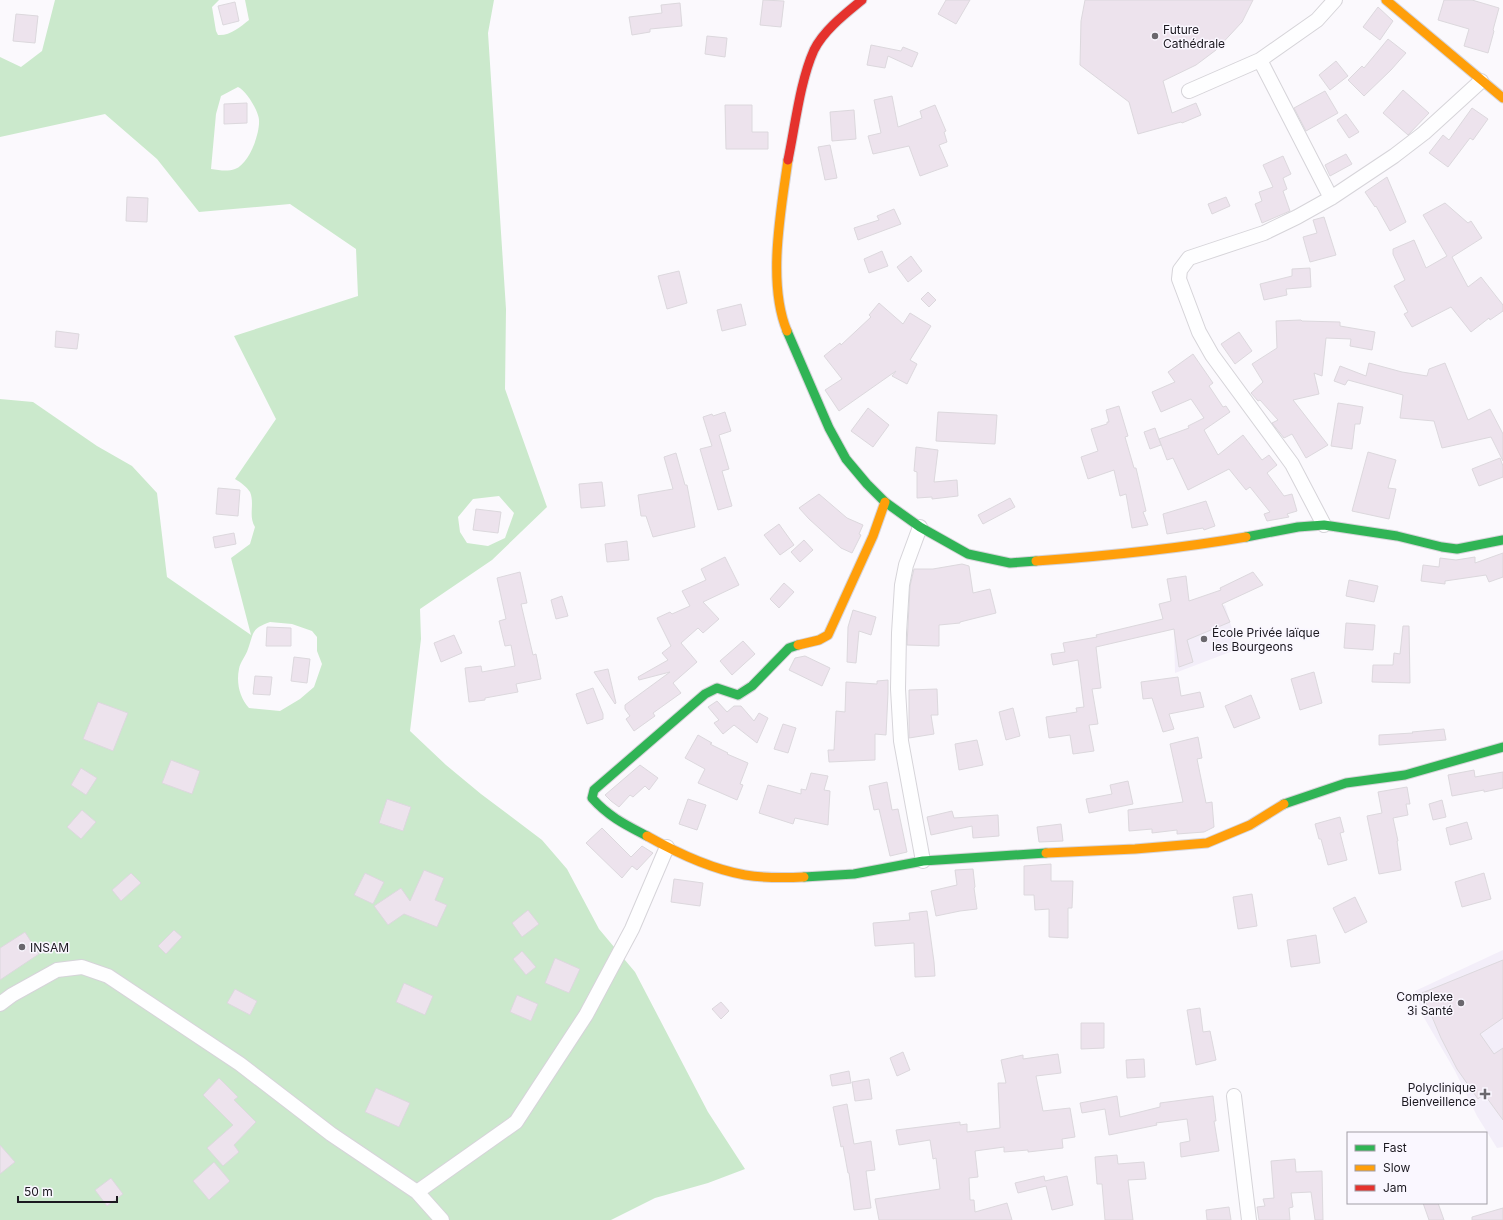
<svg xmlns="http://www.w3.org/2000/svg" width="1503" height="1220" font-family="Inter,sans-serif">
<rect width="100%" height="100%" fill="#fbf9fd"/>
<path fill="#f3eef9" d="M1225,605L1238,649L1175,673L1174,630L1175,627Z
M1503,950V1147L1497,1148L1477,1116L1455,1071L1423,1016L1415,991Z"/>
<path fill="#cbe9cc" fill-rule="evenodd" d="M55,0H219L212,7L216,31L218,35C230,36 240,27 249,20L245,0H494L488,33L506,309L505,389L547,507L492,560L420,609L421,639L410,731L446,765L481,794L542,840L567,869L599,929L635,972L708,1112L745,1169L708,1183L655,1198L611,1220H0V399L33,402L97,446L132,466L157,493L167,577L251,635L231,558L250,544L255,527C248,516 255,504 250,492C247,487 240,482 235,479L276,419L234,336L358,296L356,249L290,204L199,212L157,159L105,114L0,137V57L21,67L42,51ZM238,87C246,90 259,112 259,120C260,134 249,164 235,169C227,172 219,170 211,169L216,114L221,96ZM499,496L514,513L505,538L488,546L467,543L460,532L458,517L473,499ZM270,622L292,624L312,631L317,637V651L322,664L314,687L300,699L280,711L249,708C240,698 236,683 239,669C240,662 246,656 248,649C254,632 251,629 270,622Z"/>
<path fill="#ede3ed" stroke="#dcd8dd" d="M763,0L784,1L781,27L760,25Z
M946,0H970L956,24L938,14Z
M1085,0H1253L1242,22L1216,50L1196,65L1163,81L1172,113L1196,103L1201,115L1182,123L1181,122L1138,134L1129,102L1080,65L1081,21Z
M1444,0H1472L1499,8L1493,30L1494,31L1488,53L1464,46L1469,29L1438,20Z
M235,2L239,21L223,25L218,6Z
M680,3L682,26L650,29V32L632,35L629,17L662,13L661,5Z
M1378,7L1393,21L1380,40L1363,27Z
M16,14L38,16L35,43L13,41Z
M707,36L727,38L725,57L705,54Z
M1388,39L1406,53L1391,70L1364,96L1348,80L1362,66L1364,68Z
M871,45L901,51L903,47L918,53L912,67L888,56L885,68L867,65Z
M1336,61L1348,76L1330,90L1319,75Z
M1403,90L1429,113L1408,135L1383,113Z
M1325,91L1338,113L1306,131L1294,108Z
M892,96L898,127L922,118L920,111L935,105L946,131L944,132L947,142L939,145L948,166L920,176L909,146L873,154L868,136L881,133L874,100Z
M247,103V123L224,124V104Z
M725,105H752V132H768V149H726Z
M1472,108L1488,119L1473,140L1470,138L1448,167L1429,153L1443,135L1449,140Z
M854,110L856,139L832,141L830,112Z
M1346,114L1359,132L1349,138L1337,120Z
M830,145L837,178L825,180L818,147Z
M1346,154L1352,164L1330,176L1325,165Z
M1283,156L1291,174L1283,178L1287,189L1283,191L1290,211L1262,223L1255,204L1262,201L1259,192L1273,187L1263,165Z
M1387,177L1406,222L1390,231L1376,206L1375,207L1365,192Z
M127,197L148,198L147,222L126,221Z
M1226,197L1230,206L1212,214L1208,204Z
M1445,203L1468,223L1471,221L1482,238L1452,257L1468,287L1481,277L1503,305V311L1490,320L1489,318L1471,332L1451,307L1412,327L1404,314L1408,312L1394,286L1405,280L1393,254V249L1414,240L1426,268L1447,256L1423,215Z
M894,209L901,224L858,240L854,228L879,220L877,216Z
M1324,217L1336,255L1310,262L1303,237L1317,233L1313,220Z
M882,251L888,266L869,273L864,259Z
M911,256L922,271L908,282L897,267Z
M1310,268L1311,287L1286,289L1287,295L1264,300L1260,284L1292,276V269Z
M679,271L687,303L667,309L658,276Z
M928,292L936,300L929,307L921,299Z
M879,303L903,324L910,313L931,326L910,360L917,364L907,384L892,376L896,371L839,411L825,390L842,379L824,356L840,343L841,345L871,317L869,315Z
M741,304L746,325L722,331L717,310Z
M1301,320L1302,321L1340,322V326L1375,332L1372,350L1350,346L1351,339L1326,338L1322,376L1314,373L1319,394L1293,400L1328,445L1306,458L1292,434L1284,438L1272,423L1278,420L1260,400L1258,401L1251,393L1263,382L1252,364L1277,348L1276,321Z
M56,331L79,334L77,349L55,347Z
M1239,332L1252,351L1235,364L1221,344Z
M1193,354L1213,383L1209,386L1223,407L1226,406L1230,412L1204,430L1213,446L1218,455L1243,435L1262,460L1269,455L1277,465L1267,473L1284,496L1292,494L1297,511L1287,514L1289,517L1267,521L1264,514L1270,512L1250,487L1246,490L1229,469L1188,490L1173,458L1167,460L1159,439L1189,428L1188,426L1204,418L1191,399L1161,412L1152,392L1175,382L1168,372Z
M1369,363L1402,372L1427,376L1429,369L1445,363L1468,420L1490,409L1503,434V461L1491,437L1442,448L1434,421L1400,418L1403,395L1348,380L1345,385L1334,381L1340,366L1366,376Z
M1338,403L1363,407L1360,424H1355L1352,449L1331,446Z
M1119,406L1128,436L1125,437L1134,468H1136L1146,511L1143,512L1148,525L1132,528L1126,494L1120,496L1114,470L1088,479L1081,457L1098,451L1091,429L1107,424V422H1109L1106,410Z
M868,408L889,425L873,447L851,431Z
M725,412L731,431L719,435L729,469L722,471L732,506L718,510L700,449L712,446L703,417L712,414L713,416Z
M938,412L997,415L995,444L936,441Z
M1155,428L1161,445L1150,449L1144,432Z
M916,447L938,450L934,482L957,480L958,496L932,499V497L917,498V472L914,471Z
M1368,452L1396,460L1388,488L1396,489L1389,519L1352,511Z
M676,453L685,485H687L695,527L653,537L646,516H641L638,495L673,489L664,457Z
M1500,458L1503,466V477L1479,486L1472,469Z
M602,482L605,506L581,508L579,484Z
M218,488L240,490L238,516L216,514Z
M819,494L847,518L863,525L859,534L861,535L852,553L841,548L809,519L799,508Z
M1010,498L1015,507L983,524L978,515Z
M1206,501L1215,526L1204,530L1203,528L1167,534L1163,514Z
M476,509L501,512L498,533L473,530Z
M779,524L794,545L780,555L764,535Z
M234,533L236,544L215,548L213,537Z
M804,540L813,550L800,562L791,552Z
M627,541L629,560L607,562L605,544Z
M1503,553V577L1489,582L1486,575L1445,581V584L1421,581L1423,565L1439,567L1440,558L1456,560L1475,557V563Z
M725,557L739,585L703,602L719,619L703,633L698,628L681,643L697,662L673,683L681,693L653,713L655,716L634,731L626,719L630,716L625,709V705L670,672L639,680L638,677L668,660L662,653L671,646L657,618L670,612L672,614L690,606L682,591L706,580L701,569Z
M962,564L969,566L973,593L990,589L996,613L960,622V623L939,625V646L907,645L910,586L914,569H933Z
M520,572L527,603L521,604L533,655L536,654L541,679L516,684L518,692L485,698V700L469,702L465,668L481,666L482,672L515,666L511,645L505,646L499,621L506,619L497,578Z
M1253,572L1263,585L1222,604L1230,622L1187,640L1193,662L1179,667L1174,629L1096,647L1101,688L1092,689L1098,724L1089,725L1094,751L1073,754L1070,735L1049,738L1046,717L1077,712L1076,708L1084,707L1078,660L1053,665L1051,654L1065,652L1063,643L1097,637L1096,635L1163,619L1159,604L1171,601L1167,579L1186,576L1189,601L1221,590L1220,588Z
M1349,580L1378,586L1374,602L1346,596Z
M784,583L794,592L779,608L770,599Z
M562,596L568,616L556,619L551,600Z
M853,610L876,617L871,635L859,631L856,663L847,662L848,627Z
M1346,623L1375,625L1373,650L1344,648Z
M1403,626H1409L1410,683L1372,682L1373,665H1393L1394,653L1400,654Z
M267,627L291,628V646H266Z
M454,635L462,653L441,662L434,643Z
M743,641L755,654L732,675L720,661Z
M805,656L830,668L822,686L789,670L795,658Z
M294,657L310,659L307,683L291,681Z
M608,669L616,703L615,704L594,672Z
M1314,672L1322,703L1300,710L1291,679Z
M255,676L272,677L270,695L253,694Z
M1178,677L1181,696L1200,692L1204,707L1169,714L1174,729L1163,732L1152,698L1143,699L1141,682Z
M888,680V693L886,735L875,734V760L829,762L828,750H834L836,711L845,712L846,682L877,684V681Z
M593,688L603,714V719L587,724L576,694Z
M937,689L938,715H931L934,734L909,738V690Z
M1251,695L1260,718L1234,728L1225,706Z
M717,701L727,712L734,706H741L754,721L759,713L768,718L757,743L734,725L723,734L714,723L719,720L708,707Z
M98,702L128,713L113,751L83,739Z
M1013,708L1020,736L1006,740L999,712Z
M783,724L796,728L788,753L774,749Z
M1444,729L1446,740L1379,745V735L1413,733L1412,732Z
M698,735L712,743L710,744L728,753L727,754L748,763L740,784L743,785L737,800L698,783L705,769L685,758Z
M1198,737L1202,758L1197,759L1206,803L1212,802L1214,827L1204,832L1177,834V830L1152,833V829L1129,831L1128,810L1183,802L1170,744Z
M977,740L983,765L959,770L955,744Z
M171,760L200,771L192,794L162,783Z
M640,765L658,778L649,790L645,786L633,797L630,795L619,807L611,801L605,795Z
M81,768L97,778L86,795L71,785Z
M1474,770L1475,777L1503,772V788L1484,792V790L1452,796L1448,775Z
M811,773L828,776L824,790L830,791L828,825L795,818L793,824L759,813L768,785L801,794V789L806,790Z
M1128,781L1133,804L1089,813L1086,799L1112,794L1110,785Z
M887,782L892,810L898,809L907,852L890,856L879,809L874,810L869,786Z
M1407,787L1410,804H1406L1408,815L1393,818L1398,841H1397L1401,870L1379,874L1367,816L1382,813L1378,792Z
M387,799L411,807L403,831L379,823Z
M688,799L706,805L697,830L679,824Z
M1442,800L1446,817L1433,820L1429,804Z
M82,810L96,822L81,839L67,827Z
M952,811L954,818L998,815L999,836L973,838L972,826L931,835L927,817Z
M1340,817L1344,832L1340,833L1347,860L1328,865L1321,839H1319L1315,824Z
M1467,822L1472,839L1450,845L1446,828Z
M1061,824L1063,841L1039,842L1037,827Z
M602,828L631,857L642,846L653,853L637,870L632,866L622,878L586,843Z
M1051,864V881H1073L1072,908H1068V938L1049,937V909L1035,910L1034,895H1024V866Z
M973,869L975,887L974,888L977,909L960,911L936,916L931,891L957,885L955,870Z
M424,870L444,878L435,900L447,905L437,927L404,914L388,925L374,906L401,888L410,901Z
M131,873L141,883L121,901L112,890Z
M365,873L384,882L373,904L354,895Z
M1484,873L1491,899L1462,907L1455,882Z
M674,879L703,883L700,906L671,902Z
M1252,894L1257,926L1238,929L1233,897Z
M1355,897L1367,922L1345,933L1333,908Z
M528,910L539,924L522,937L512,923Z
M927,911L934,962L935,976L915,977L914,943L875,946L873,923L910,920L909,913Z
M174,930L182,937L166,954L158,946Z
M25,932L39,954L0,980V948Z
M1316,935L1320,963L1291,967L1287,940Z
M522,951L536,967L526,975L513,959Z
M555,958L580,969L569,993L545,983Z
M1503,960V1018L1480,1034L1494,1054L1503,1048V1120L1484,1094L1478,1099L1457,1069L1441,1038L1422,993Z
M404,983L433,996L425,1015L396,1002Z
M235,989L257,1001L250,1015L227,1003Z
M517,995L538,1004L531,1021L510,1012Z
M721,1002L729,1011L721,1019L712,1009Z
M1200,1008L1203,1032L1210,1031L1216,1060L1196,1065L1187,1010Z
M1081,1023H1104V1048L1081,1049Z
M903,1052L910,1070L897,1076L890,1058Z
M1058,1054L1061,1073L1036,1076L1043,1111L1070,1108L1075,1137L1062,1139L1063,1148L1028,1152V1150L1004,1152V1147L975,1151L978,1177L969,1178L970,1200H974L975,1212L1007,1203L1012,1220H879L875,1199L940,1189L936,1158L933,1159L930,1140L899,1145L896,1130L960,1122V1125L967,1124V1132L1000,1128L998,1083H1006L1001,1060L1023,1055V1059Z
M1144,1059L1145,1077L1127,1078L1126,1060Z
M849,1071L851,1083L832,1086L830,1075Z
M219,1078L238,1097L234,1100L256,1122L234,1145L239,1152L223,1166L207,1148L233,1125L203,1095Z
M869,1079L872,1099L855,1101L852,1082Z
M376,1088L410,1103L399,1127L365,1112Z
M1117,1096L1120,1117L1160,1107V1103L1213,1096L1216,1121H1214L1219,1151L1181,1157L1180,1143L1190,1141L1187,1119L1156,1123L1157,1125L1109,1135L1105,1109L1082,1113L1080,1103Z
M847,1104L854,1144L871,1141L875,1170L866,1171L871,1208L854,1210L849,1173H848L843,1146L841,1147L833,1107Z
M0,1145L15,1162L0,1174Z
M1117,1155L1118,1164L1144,1162L1146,1179L1128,1180L1133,1220H1105L1102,1184H1097L1095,1157Z
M1295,1159L1296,1172L1322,1171L1323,1220H1315L1311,1192L1291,1193L1293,1207L1289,1208L1290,1220H1259L1257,1207L1265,1206L1263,1199L1274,1198L1271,1161Z
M214,1162L230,1181L209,1200L193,1181Z
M1044,1176L1045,1181L1067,1176L1073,1205L1052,1210L1046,1186L1018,1193L1015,1183Z
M111,1178L123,1194L107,1206L95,1190Z
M1423,1203H1438L1444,1220H1429Z
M1229,1207L1231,1220H1207L1206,1210Z
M1503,1208V1220H1472V1217Z"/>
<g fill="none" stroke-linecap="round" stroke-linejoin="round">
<defs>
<path id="street" d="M1260,60L1331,198
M1189,91L1260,60L1317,20L1335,0
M1324,525L1292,464L1212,355L1199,332L1179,279L1180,270L1189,258L1264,233L1297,217L1331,198L1394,156L1424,133L1481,81
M920,527L906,565L902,585L899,633L898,689L901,741L923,861
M0,1004L12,995L57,970L82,967L108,976L240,1064L331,1134L417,1192L442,1220
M1234,1096L1249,1220
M417,1192L516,1122L586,1015L632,929L667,847"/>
<path id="fast" d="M787,331L829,428L846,459L867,484L885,502L920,527L968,554L1010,563L1036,561
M1246,537L1298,527L1324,525L1397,536L1442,547L1457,549L1503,540
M1284,804L1346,783L1405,775L1503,747
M647,836C626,825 609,817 592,798L594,790L705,694L717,688L738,695L752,686L789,648L798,645
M804,877L854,874L923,861L1046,853"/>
<path id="slow" d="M1386,0L1503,98
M787,331C767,283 781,210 788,160
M1036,561C1107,556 1176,549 1246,537
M798,645L819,640L828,635L873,536L885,502
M647,836C677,853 711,869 745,875C764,878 784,878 804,877
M1046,853L1135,849L1207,843L1250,825L1284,804"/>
<path id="jam" d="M788,160C795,127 800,81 814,50C824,30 845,14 862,0"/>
</defs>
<use href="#street" stroke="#d6d4d9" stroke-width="16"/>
<use href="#fast" stroke="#d6d4d9" stroke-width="11"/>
<use href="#slow" stroke="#d6d4d9" stroke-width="11"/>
<use href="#jam" stroke="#d6d4d9" stroke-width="11"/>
<use href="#street" stroke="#fefeff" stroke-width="14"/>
<use href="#fast" stroke="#30b455" stroke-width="9"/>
<use href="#slow" stroke="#ff9f0a" stroke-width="9"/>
<use href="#jam" stroke="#e5322d" stroke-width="9"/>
</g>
<g fill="#6a676d" stroke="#faf7ff" stroke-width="1.5">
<circle cx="1155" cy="36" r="4"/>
<circle cx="1204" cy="639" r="4"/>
<circle cx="22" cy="947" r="4"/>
<circle cx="1461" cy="1003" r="4"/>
<path d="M1483 1088h4v4h4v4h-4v4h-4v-4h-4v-4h4z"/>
</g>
<g text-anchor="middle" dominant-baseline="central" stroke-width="3" stroke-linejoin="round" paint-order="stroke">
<g font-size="12" fill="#1c1920" stroke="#faf7ff" text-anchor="start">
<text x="1163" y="29">Future<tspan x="1163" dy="14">Cathédrale</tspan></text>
<text x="1212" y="632">École Privée laïque<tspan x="1212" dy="14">les Bourgeons</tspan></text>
<text x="30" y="947">INSAM</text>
<text x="1453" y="996" text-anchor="end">Complexe<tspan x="1453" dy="14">3i Santé</tspan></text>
<text x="1476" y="1087" text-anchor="end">Polyclinique<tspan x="1476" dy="14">Bienveillence</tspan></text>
</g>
</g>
<rect x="1347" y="1132" width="140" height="72" fill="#faf7ff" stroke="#a19ea6"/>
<rect x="1355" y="1145" width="20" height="6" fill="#30b455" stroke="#a19ea6"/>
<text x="1383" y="1152" font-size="12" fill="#1c1920">Fast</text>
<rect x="1355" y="1165" width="20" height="6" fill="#ff9f0a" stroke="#a19ea6"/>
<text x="1383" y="1172" font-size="12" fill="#1c1920">Slow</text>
<rect x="1355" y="1185" width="20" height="6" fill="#e5322d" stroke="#a19ea6"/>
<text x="1383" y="1192" font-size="12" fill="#1c1920">Jam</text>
<path d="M18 1196v6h99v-6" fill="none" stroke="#1c1920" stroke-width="2"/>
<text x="24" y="1196" font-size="12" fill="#1c1920" stroke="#faf7ff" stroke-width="3" paint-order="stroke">50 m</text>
</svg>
